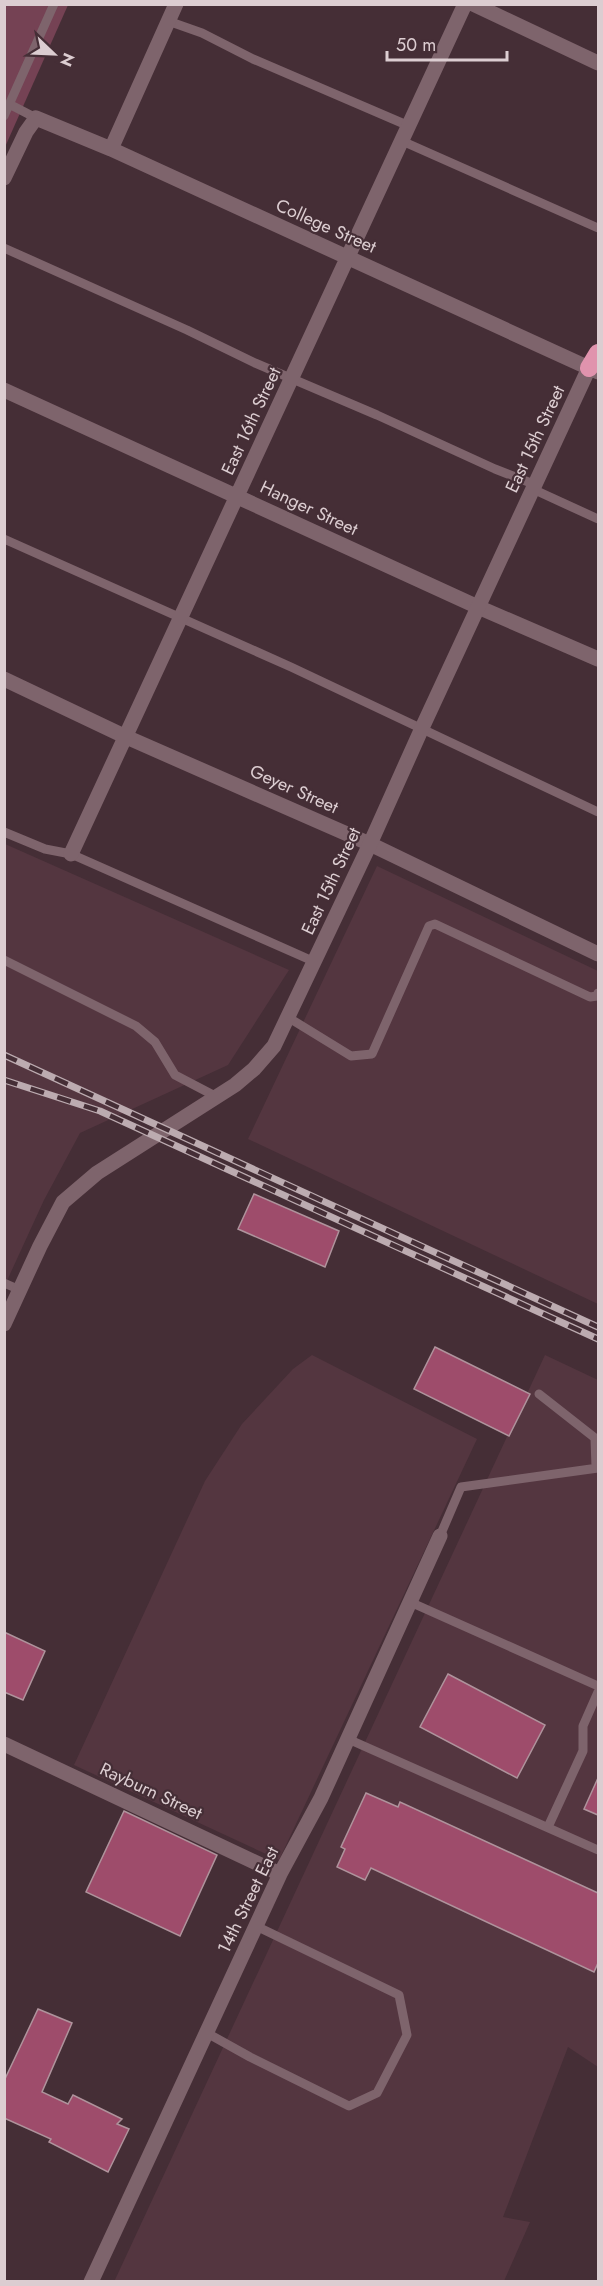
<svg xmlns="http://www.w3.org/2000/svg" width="603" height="2286" font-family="Jost,sans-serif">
<rect width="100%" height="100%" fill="#452e36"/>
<path fill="#543640" d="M5,844L289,970L228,1065L80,1133L44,1200L5,1285Z
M377,866L598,971V1304L248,1139Z
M312,1355L477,1439L279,1860L74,1765L205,1481L242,1424L293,1369Z
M545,1355L598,1380V2067L568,2047L503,2217L530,2222L504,2281L114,2282Z"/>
<path fill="#754254" d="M5,5H68L5,147Z"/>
<path fill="#9e4c6b" stroke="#af939c" stroke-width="1.5" d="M254,1194L339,1231L325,1267L238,1229Z
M435,1347L530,1394L509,1436L414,1389Z
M4,1632L45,1651L23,1700L4,1692Z
M448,1674L545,1725L517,1778L420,1727Z
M598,1778V1815L584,1809Z
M366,1793L398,1807L400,1802L598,1893V1963L594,1972L371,1868L365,1880L337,1867L345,1849L341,1847Z
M124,1811L217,1855L180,1936L86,1892Z
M38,2009L72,2023L42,2092L68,2104L73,2095L122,2119L117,2124L129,2129L108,2172L49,2142L51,2139L4,2118V2081Z"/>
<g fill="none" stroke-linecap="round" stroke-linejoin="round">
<path stroke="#7e646c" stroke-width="9" d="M168,21L202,33L253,59L409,126
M11,105L36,118
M4,116L54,4
M402,141L598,228
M4,248L187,330L255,363L377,415L495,469L531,483L537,491L598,519
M4,539L291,667L598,812
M4,832L45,849L71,854L315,962
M4,960L136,1026L155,1042L175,1075L217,1097
M289,1018L351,1056L372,1054L429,926L435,924L590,997L597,996L598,993
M4,1283L20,1290
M539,1394L595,1438L596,1467
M440,1536L461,1487L598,1468
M410,1602L598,1686
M348,1739L598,1850
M548,1827L583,1751V1726L598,1692
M207,2033L250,2057L349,2106L377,2093L407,2035L399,1995L256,1926"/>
<path stroke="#7e646c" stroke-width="15" d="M473,4L598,63
M111,149L176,4
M4,178L26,132L36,118L111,149L589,368
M4,390L478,607L598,659
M4,679L124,736L370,844L598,954
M71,854L465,4
M4,1744L280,1874
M91,2282L280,1874L321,1798L440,1536"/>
<path stroke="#7e646c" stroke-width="15" d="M4,1324L40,1246L63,1202L97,1173L235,1085L254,1069L274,1046L370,844L422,728L589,368L598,372"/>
<path stroke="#e093ad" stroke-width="18" d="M589,368L598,353"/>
<defs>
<path id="rail" d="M4,1055L598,1327
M4,1080L100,1111L598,1339"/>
</defs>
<use href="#rail" stroke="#bcabb0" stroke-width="7"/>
<use href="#rail" stroke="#452e36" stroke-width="4.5" stroke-dasharray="14" stroke-linecap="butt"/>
</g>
<g text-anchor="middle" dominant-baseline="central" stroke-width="4.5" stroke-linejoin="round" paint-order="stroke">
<g font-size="18" fill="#dccdd1" stroke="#452e36">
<text transform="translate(326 226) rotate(24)">College Street</text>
<text transform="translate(251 421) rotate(-65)">East 16th Street</text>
<text transform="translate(535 439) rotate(-65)">East 15th Street</text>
<text transform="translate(309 508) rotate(25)">Hanger Street</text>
<text transform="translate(294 789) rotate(24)">Geyer Street</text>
<text transform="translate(331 881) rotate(-65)">East 15th Street</text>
<text transform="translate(151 1791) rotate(25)">Rayburn Street</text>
<text transform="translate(248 1900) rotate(-64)">14th Street East</text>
</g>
</g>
<rect width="603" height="2286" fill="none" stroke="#dccdd1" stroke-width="12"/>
<g transform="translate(54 54) rotate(113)" stroke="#452e36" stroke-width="4.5" paint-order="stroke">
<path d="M0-4.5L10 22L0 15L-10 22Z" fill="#dccdd1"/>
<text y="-9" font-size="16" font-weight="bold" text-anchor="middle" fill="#dccdd1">N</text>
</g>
<path d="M387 51v9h120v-9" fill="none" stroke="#dccdd1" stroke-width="3"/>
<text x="396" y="51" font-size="18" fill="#dccdd1" stroke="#452e36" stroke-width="4.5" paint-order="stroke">50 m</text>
</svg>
